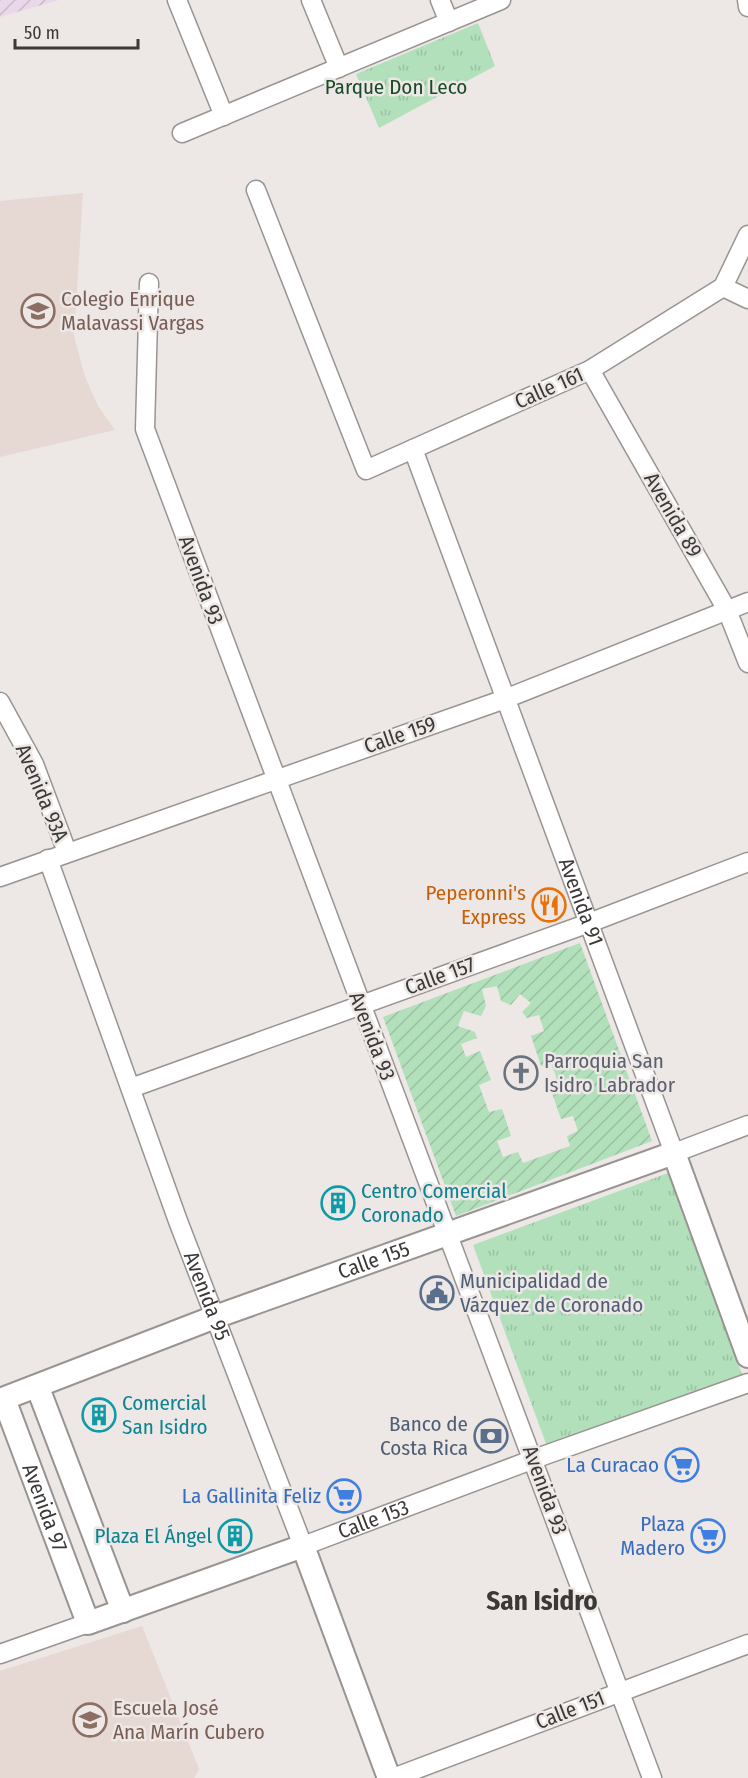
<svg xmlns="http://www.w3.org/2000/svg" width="748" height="1778" font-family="'Fira Sans Condensed',sans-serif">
<defs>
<pattern id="industrial-furrows" width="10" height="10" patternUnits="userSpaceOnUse" patternTransform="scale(1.5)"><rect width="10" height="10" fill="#e9d8ea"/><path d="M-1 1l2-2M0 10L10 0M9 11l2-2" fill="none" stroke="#c9bac9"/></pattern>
<pattern id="park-tufts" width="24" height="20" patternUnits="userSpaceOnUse" patternTransform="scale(1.5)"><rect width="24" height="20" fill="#b2e0bb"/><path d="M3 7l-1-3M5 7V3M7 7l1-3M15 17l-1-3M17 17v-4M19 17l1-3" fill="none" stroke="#9ac1a1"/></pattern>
<pattern id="garden-furrows" width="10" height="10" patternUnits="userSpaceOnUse" patternTransform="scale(1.5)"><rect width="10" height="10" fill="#b2e0bb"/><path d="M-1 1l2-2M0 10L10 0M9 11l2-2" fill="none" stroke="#9ac1a1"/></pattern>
</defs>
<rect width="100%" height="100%" fill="#ede7e5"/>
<path fill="#e6d8d3" d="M83,193L74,336L85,377L98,406L115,430L0,457V201Z
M142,1626L199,1769L194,1778H0V1671Z"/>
<path fill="url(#industrial-furrows)" d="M0,0H59L0,17Z"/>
<path fill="url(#park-tufts)" d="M478,23L495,66L379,128L356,74Z
M668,1173L743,1377L548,1449L473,1245Z"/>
<path fill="url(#garden-furrows)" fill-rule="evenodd" d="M580,943L652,1141L456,1216L383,1017ZM497,986L501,1001L511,1005L520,994L531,1003L522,1012L527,1018L539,1015L544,1031L531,1036L541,1066L551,1063L561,1090L552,1093L561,1119L573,1116L578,1131L567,1136L570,1146L523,1163L518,1152L503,1157L497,1141L511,1136L502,1109L489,1112L479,1085L491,1080L480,1051L466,1057L461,1044L477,1038L475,1032L458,1026L464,1011L481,1016L486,1006L482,989Z"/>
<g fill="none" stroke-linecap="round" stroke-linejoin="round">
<defs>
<g id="minor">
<path d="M177,0L224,116"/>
<path d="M311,0L339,68"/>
<path d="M440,0L449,22"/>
<path d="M747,0L748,7"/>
<path d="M182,133L501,0"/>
<path d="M256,190L366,470L590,370L723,287"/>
<path d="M149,283L145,429L652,1778"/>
<path d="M723,287L748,235"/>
<path d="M723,287L748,299"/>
<path d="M590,370L727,610L748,663"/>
<path id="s1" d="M413,449L674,1153L748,1125"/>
<path d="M0,702L34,764L67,852"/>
<path id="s2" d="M48,859L178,1221L303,1546L534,1459L748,1383"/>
<path d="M0,877L505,699L748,602"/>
<path d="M131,1088L589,923L748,862"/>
<path d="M0,1654L88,1623"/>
<path d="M393,1778L748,1644"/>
</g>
<g id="major">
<path d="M38,1388L123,1611"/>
<path id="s3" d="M4,1399L88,1623L303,1546L389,1778"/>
<path id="s4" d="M0,1400L215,1317L674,1153L748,1356"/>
</g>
</defs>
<use href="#minor" stroke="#999492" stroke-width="21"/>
<use href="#major" stroke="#999492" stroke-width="26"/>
<use href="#minor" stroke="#fff" stroke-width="18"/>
<use href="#major" stroke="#fff" stroke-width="22"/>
</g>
<defs>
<symbol id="school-ring" viewBox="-11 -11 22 22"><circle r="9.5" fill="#ede7e5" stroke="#8d6e63" stroke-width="1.5"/><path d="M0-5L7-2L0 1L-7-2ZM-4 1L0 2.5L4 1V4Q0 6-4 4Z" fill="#8d6e63"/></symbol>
<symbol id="restaurant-ring" viewBox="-11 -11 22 22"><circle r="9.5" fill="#ede7e5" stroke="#e8710a" stroke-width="1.5"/><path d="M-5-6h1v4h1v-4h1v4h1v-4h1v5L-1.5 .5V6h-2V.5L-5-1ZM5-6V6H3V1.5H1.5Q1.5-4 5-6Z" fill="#e8710a"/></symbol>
<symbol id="church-ring" viewBox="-11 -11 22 22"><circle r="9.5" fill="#ede7e5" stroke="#6b7280" stroke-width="1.5"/><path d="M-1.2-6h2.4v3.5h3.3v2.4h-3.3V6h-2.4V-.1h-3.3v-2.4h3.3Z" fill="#6b7280"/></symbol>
<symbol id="building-ring" viewBox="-11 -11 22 22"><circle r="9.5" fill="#ede7e5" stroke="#0f9aa8" stroke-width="1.5"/><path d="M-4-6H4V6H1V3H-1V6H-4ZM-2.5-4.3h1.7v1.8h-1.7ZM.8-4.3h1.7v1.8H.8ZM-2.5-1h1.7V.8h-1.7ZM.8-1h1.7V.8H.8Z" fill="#0f9aa8"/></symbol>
<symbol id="civic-ring" viewBox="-11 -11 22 22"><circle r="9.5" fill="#ede7e5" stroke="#5c6f8a" stroke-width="1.5"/><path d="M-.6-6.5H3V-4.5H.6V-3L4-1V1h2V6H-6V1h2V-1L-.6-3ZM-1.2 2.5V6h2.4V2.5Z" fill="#5c6f8a"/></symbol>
<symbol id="bank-ring" viewBox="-11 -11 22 22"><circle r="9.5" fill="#ede7e5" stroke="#5c6f8a" stroke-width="1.5"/><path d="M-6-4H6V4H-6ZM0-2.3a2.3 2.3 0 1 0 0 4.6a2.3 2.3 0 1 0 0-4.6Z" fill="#5c6f8a"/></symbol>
<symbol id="supermarket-ring" viewBox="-11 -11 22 22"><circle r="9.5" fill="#ede7e5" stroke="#3f7fe0" stroke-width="1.5"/><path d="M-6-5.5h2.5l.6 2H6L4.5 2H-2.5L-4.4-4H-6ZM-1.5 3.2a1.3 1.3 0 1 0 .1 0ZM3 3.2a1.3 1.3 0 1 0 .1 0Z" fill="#3f7fe0"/></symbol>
</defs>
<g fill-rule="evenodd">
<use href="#school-ring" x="19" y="292" width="38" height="38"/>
<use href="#restaurant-ring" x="530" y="886" width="38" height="38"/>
<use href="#church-ring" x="502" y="1054" width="38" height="38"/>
<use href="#building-ring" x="319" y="1184" width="38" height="38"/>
<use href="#civic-ring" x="418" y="1274" width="38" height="38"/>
<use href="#building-ring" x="80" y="1396" width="38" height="38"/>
<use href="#bank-ring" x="472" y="1417" width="38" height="38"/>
<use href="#supermarket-ring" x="663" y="1446" width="38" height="38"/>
<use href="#supermarket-ring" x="325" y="1477" width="38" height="38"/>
<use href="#building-ring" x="216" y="1517" width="38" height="38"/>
<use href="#supermarket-ring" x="689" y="1517" width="38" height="38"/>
<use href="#school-ring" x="71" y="1701" width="38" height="38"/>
</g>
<g text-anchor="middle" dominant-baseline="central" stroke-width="5" stroke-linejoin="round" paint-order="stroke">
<g font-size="21" fill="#1a4b29" stroke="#ede7e5">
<text x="396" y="87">Parque Don Leco</text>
</g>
<g font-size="21" fill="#785e54" stroke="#ede7e5" text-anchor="start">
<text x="61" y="299">Colegio Enrique<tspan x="61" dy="24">Malavassi Vargas</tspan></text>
<text x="113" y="1708">Escuela José<tspan x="113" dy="24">Ana Marín Cubero</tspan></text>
</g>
<g font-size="21" fill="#3b3837" stroke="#ede7e5">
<text transform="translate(549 388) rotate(-24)">Calle 161</text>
<text transform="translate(673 515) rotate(60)">Avenida 89</text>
<text transform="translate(201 580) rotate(70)">Avenida 93</text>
<text transform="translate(400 735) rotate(-19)">Calle 159</text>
<text transform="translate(42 793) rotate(67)">Avenida 93A</text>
<text stroke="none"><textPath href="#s1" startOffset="483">Avenida 91</textPath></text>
<text transform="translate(440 976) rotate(-20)">Calle 157</text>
<text transform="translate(372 1036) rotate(69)">Avenida 93</text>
<text stroke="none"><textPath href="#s4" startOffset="399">Calle 155</textPath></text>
<text stroke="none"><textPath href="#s2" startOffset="465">Avenida 95</textPath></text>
<text transform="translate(545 1490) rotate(70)">Avenida 93</text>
<text stroke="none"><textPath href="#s3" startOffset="116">Avenida 97</textPath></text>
<text stroke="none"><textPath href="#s2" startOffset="808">Calle 153</textPath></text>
<text transform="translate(570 1710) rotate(-21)">Calle 151</text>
</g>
<g font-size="21" fill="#c56008" stroke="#ede7e5" text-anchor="end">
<text x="526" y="893">Peperonni's<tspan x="526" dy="24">Express</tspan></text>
</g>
<g font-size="21" fill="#5b616d" stroke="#ede7e5" text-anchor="start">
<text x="544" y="1061">Parroquia San<tspan x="544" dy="24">Isidro Labrador</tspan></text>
</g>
<g font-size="21" fill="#0d838f" stroke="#ede7e5" text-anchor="start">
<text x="361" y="1191">Centro Comercial<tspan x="361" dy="24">Coronado</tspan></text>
<text x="122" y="1403">Comercial<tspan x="122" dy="24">San Isidro</tspan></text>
<text x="212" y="1536" text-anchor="end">Plaza El Ángel</text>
</g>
<g font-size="21" fill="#4e5e75" stroke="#ede7e5" text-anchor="start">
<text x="460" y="1281">Municipalidad de<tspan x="460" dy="24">Vázquez de Coronado</tspan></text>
<text x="468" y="1424" text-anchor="end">Banco de<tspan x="468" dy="24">Costa Rica</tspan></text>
</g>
<g font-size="21" fill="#366cbe" stroke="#ede7e5" text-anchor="end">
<text x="659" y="1465">La Curacao</text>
<text x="321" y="1496">La Gallinita Feliz</text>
<text x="685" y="1524">Plaza<tspan x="685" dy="24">Madero</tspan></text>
</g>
<g font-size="27" font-weight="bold" fill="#3b3837" stroke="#ede7e5">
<text x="542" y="1601">San Isidro</text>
</g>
</g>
<path d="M15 39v9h123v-9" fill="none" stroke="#3b3837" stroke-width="3"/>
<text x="24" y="39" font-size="18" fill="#3b3837" stroke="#ede7e5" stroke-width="4.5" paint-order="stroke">50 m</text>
</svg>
